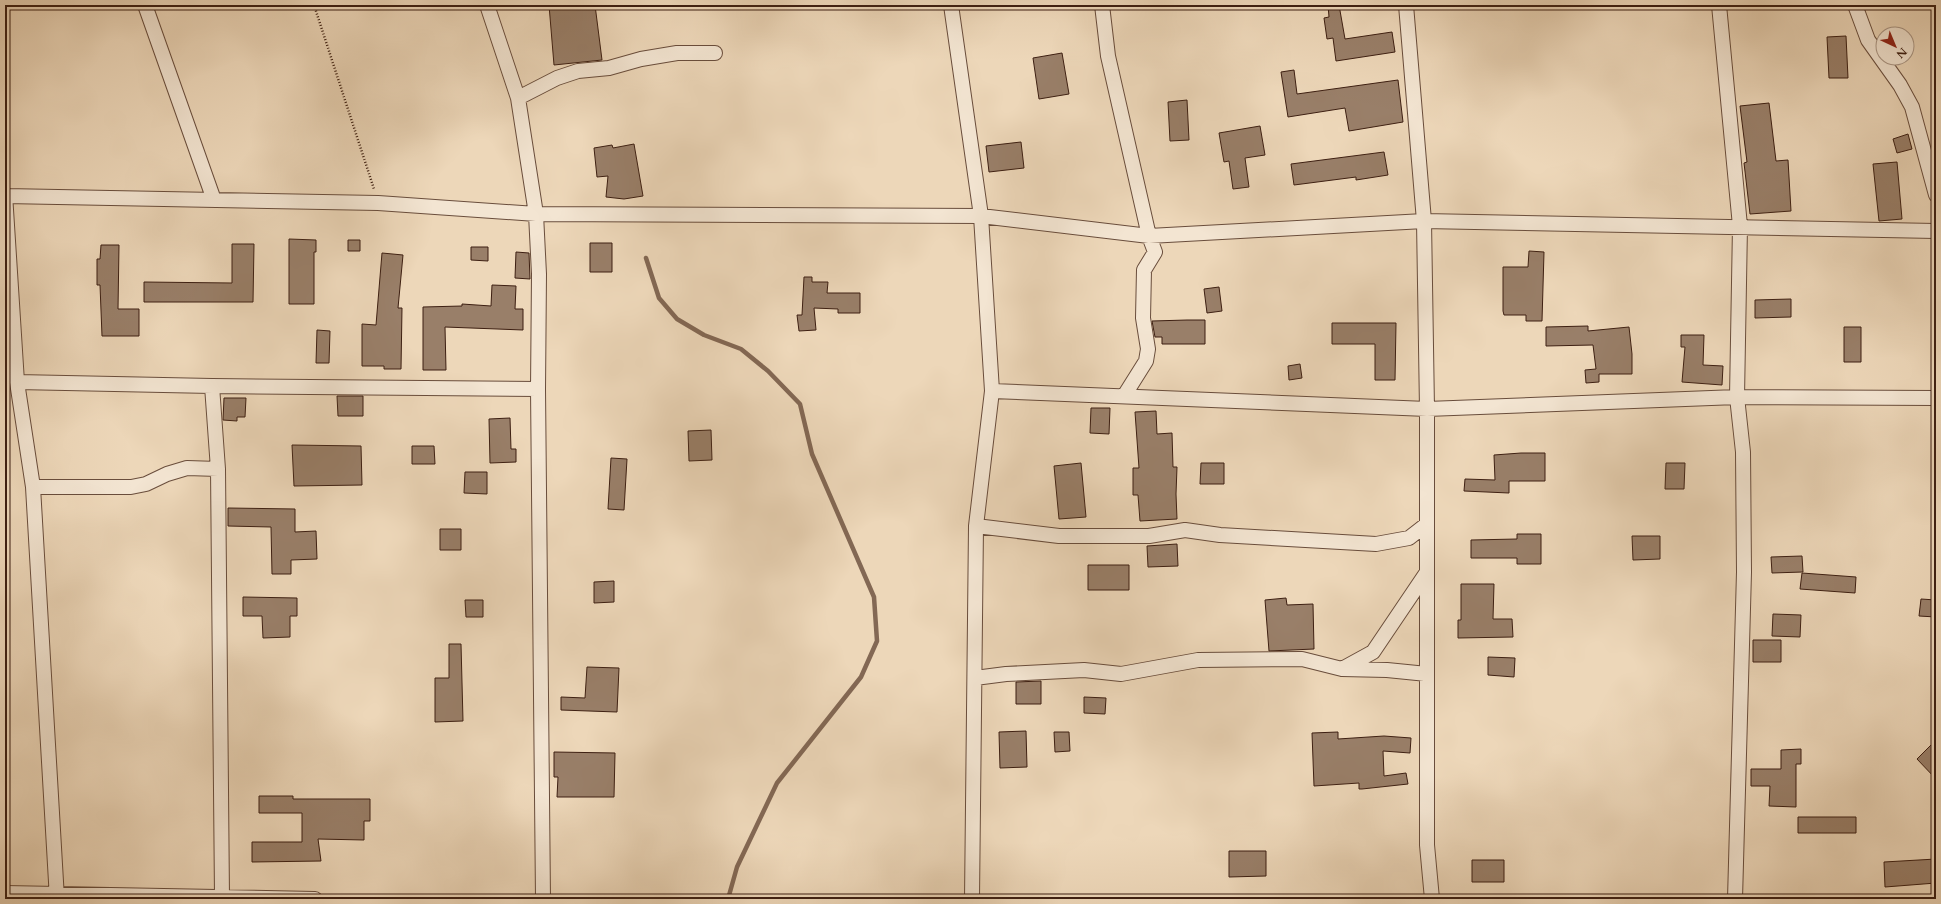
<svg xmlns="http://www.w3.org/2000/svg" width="1941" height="904" font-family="Cardo,serif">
<rect width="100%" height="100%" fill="#edd7b9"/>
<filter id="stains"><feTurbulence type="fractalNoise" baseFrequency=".005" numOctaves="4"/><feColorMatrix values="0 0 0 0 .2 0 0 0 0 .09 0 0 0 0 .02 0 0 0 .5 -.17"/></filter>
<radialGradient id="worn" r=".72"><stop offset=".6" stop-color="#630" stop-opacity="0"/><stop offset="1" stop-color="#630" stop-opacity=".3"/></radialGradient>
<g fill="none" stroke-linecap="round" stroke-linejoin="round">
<path stroke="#836854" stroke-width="4.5" d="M646,258L659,298L677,319L704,335L741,349L768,371L800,404L812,454L874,597L877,641L861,677L777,783L737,867L728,899"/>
</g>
<path fill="#997f69" stroke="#3d1f12" d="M549,5H595L602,60L554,65Z
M1328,5H1339L1345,39L1392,32L1395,52L1336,61L1333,38L1327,39L1324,18L1329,17Z
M1846,36L1848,78H1829L1827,37Z
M1062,53L1069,94L1039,99L1033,58Z
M1294,70L1297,94L1398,80L1403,122L1349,131L1345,108L1288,117L1281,72Z
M1187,100L1189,140L1170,141L1168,102Z
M1769,103L1776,161L1788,160L1791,211L1750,214L1744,163L1747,162L1740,106Z
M1260,126L1265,155L1245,158L1249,187L1233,189L1229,161L1224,162L1219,133Z
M1908,134L1912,149L1897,153L1893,139Z
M1021,142L1024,168L989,172L986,146Z
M634,144L643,196L624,199L606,197L608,176L597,177L594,148L612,145L613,148Z
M1384,152L1388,175L1356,180V177L1294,185L1291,164Z
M1897,162L1902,219L1879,221L1873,164Z
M289,239L316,240V252H314V304H289Z
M348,240H360V251H348Z
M590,243H612V272H590Z
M232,244H254L253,302H144V282L232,283Z
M101,245H119L118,309H139V336H102L100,285H97V259H100Z
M471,247H488V261L471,260Z
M1529,251L1544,252L1542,321H1526V315H1504L1503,311V267H1528Z
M516,252L529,253L530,279L515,278Z
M382,253L403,255L398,308H402L401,369H384V366H362V324L376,325Z
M804,277H812V282H828L827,293H860V313H838V309L814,308L816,330L799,331L797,315H802Z
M492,285L516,286L515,309H523V330L445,327L446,370H423V307L462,306V304L491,306Z
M1219,287L1222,311L1207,313L1204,289Z
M1791,299V317L1755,318V300Z
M1187,320H1205V344H1162V337H1155L1152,321Z
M1332,323H1396L1395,380H1375V344H1332Z
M1588,326V331L1629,327L1632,354V374H1599V382L1586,383L1585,370L1596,369L1593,345L1546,346V327Z
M1844,327H1861V362H1844Z
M317,330L330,331L329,363H316Z
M1681,335H1704L1703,365L1723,366L1722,385L1682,382L1685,347H1681Z
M1300,364L1302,378L1289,380L1288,366Z
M337,396H363V416H338Z
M224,398H246L245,417H237V421L223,420Z
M1091,408H1110L1109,434L1090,433Z
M1156,411L1157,434L1172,433L1173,467H1177L1176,494L1177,519L1140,521L1138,495H1133V468H1139L1135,412Z
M510,418L511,449H516V462L490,463L489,419Z
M711,430L712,460L689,461L688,431Z
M292,445L361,446L362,485L294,486Z
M412,446H434L435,464H412Z
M1521,453H1545V481H1509V493L1464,491L1465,479L1495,480L1494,455Z
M611,458L627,459L624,510L608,509Z
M1081,463L1086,517L1059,519L1054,466Z
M1201,463H1224V484H1200Z
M1666,463H1685L1684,489H1665Z
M465,472H487V494L464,493Z
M228,508L295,509V532L316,531L317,559L291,560V574H272L271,527L228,526Z
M440,529H461V550H440Z
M1517,534H1541V564H1517V558H1471V540L1517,539Z
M1632,536H1660V559L1633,560Z
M1177,544L1178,566L1148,567L1147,546Z
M1802,556L1803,572L1772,573L1771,557Z
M1088,565H1129V590H1088Z
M1802,573L1856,577L1855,593L1800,589Z
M614,581V602L594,603V582Z
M1461,584H1494L1493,619H1512L1513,637L1458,638V620H1461Z
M243,597L297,598V616H290V637L263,638L262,616H243Z
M1286,598L1287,605L1313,604L1314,649L1269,651L1265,600Z
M1921,599L1936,600V617L1919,616Z
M465,600H483V617H466Z
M1773,614L1801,615L1800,637L1772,636Z
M1753,640H1781V662H1753Z
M449,644H461L463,721L435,722V678H449Z
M1488,657L1515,658L1514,677L1488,675Z
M587,667L619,668L617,712L561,710V697L585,698Z
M1041,681V704H1016V682Z
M1084,697L1106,698L1105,714L1084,713Z
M1026,731L1027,767L1000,768L999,732Z
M1054,732H1069L1070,751L1055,752Z
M1338,732V739L1384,736L1411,738L1410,753L1383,751L1384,776L1406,773L1408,784L1362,789H1359V783L1314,786L1312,733Z
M1936,740V779L1917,759Z
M1801,749V764H1796V807L1769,806L1770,786H1751V769H1781V750Z
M554,752L615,753L614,797H557L558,777H554Z
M259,796H293V799H370V821H364V840L318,839L321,861L252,862V842H302V813H259Z
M1798,817H1856V833H1798Z
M1229,851H1266V876L1229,877Z
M1936,859V883L1885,887L1884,862Z
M1472,860H1504V882H1472Z"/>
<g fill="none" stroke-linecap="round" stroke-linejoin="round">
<defs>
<path id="minor" d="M145,5L214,200
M951,5L981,216L992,391L976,526L972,899
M1102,5L1108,56L1149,236L1155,252L1144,270L1143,318L1148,349L1146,361L1124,396
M1406,5L1424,221L1427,409V845L1432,899
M1719,5L1740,226L1737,397L1743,452L1744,572L1735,899
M1855,5L1868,40L1900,85L1912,107L1936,195
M518,98L557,78L578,71L609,68L641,59L677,53H715
M5,194L17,382L33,487L57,899
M5,196L378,203L536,214L981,216L1149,236L1424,221L1936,231
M17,382L212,386L538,389L539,274L536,214L518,98L487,5
M212,386L218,469L222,897
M538,389L543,899
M992,391L1427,409L1737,397L1936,398
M33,487H131L146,484L167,474L187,468L218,469
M976,526L1059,536H1149L1185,530L1220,535L1376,544L1409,538L1427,524
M1342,669L1373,652L1427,572
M975,678L1006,674L1084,670L1121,674L1198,660L1302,659L1342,669L1387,670L1427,674
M5,893L315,899"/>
</defs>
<use href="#minor" stroke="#694d3c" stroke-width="16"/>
<path stroke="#3d1f12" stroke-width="2.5" stroke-dasharray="1 2" stroke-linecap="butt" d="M314,5L374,189"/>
<use href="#minor" stroke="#f3e5d2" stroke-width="14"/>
</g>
<rect width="1941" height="904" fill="none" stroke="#edd7b9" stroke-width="20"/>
<rect x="6" y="6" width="1929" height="892" fill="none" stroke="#3d1f12" stroke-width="2"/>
<rect x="10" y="10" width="1921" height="884" fill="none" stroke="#3d1f12"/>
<g transform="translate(1895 46) rotate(136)"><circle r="19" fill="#f3e5d2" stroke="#aa9685"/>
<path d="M0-3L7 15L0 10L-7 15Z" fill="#8f2418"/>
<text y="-6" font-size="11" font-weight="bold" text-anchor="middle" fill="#3d1f12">N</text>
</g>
<rect width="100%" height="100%" filter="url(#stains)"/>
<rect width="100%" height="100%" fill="url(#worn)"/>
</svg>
